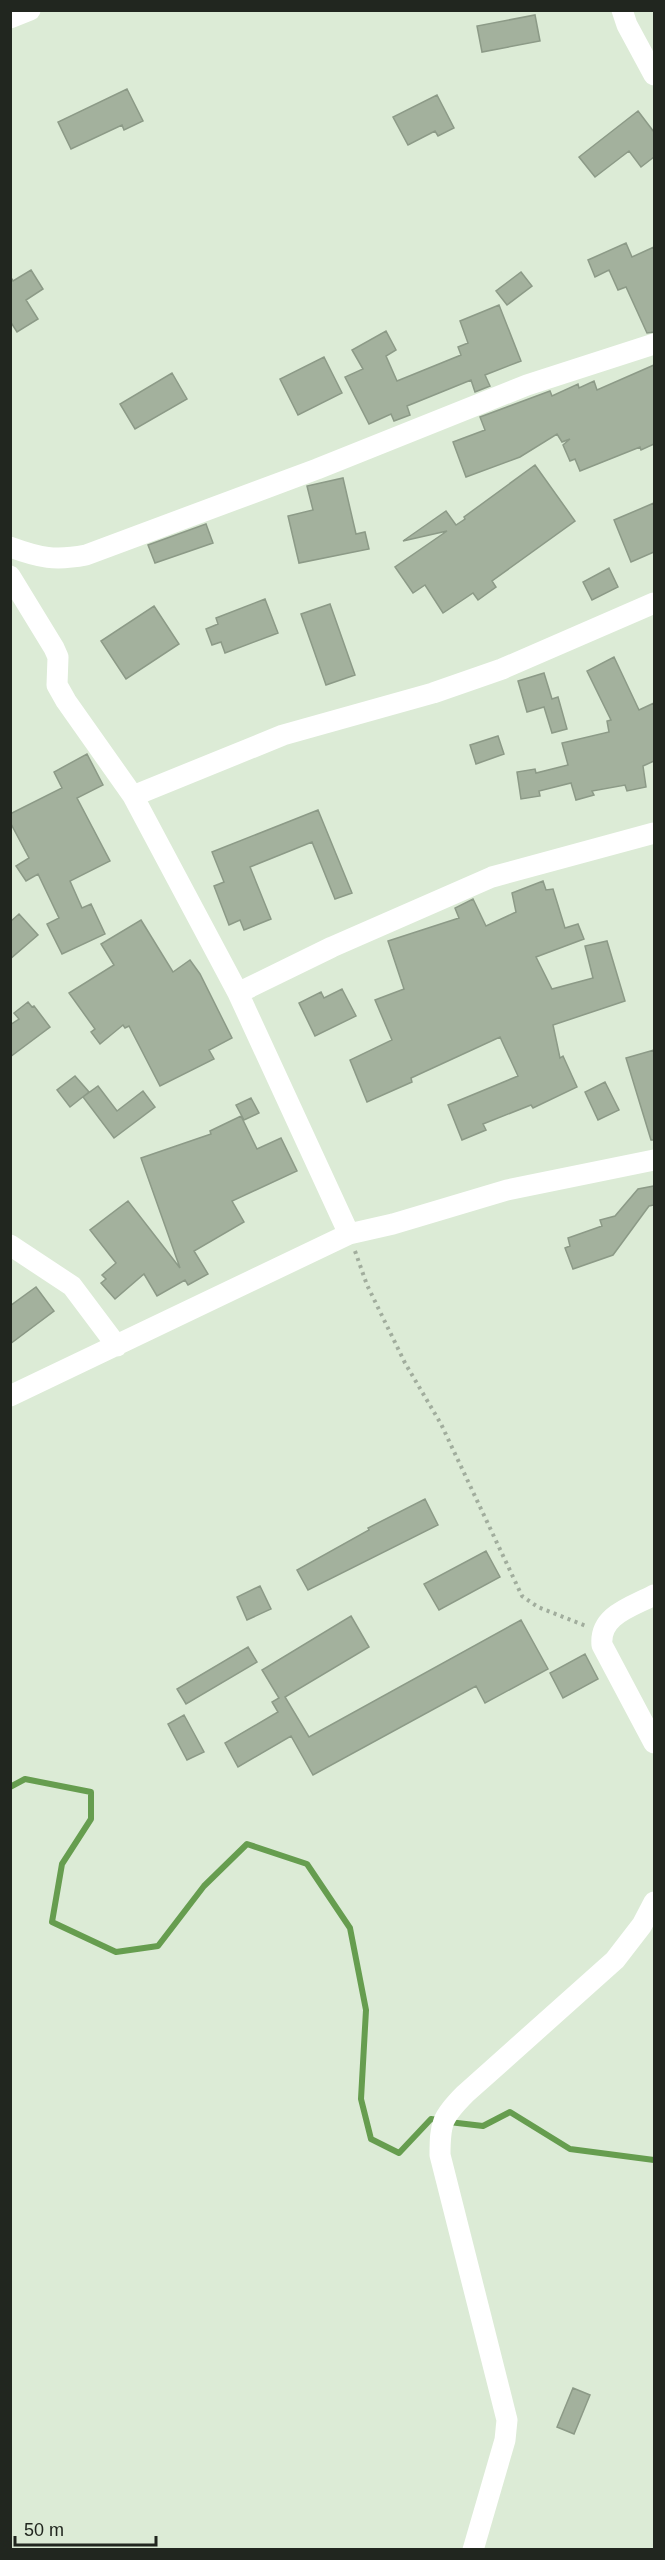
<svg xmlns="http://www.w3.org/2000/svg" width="665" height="2560" font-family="Arial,sans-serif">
<rect width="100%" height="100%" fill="#dcebd6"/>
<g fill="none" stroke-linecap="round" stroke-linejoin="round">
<path stroke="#669d4f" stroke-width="6" d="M10,1787L25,1779L91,1792V1819L62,1864L52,1922L116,1952L158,1946L204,1886L247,1844L307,1864L350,1928L366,2010L361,2099L371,2139L399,2153L431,2119L439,2120
M449,2122L483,2126L510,2112L570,2149L654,2160"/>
</g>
<path fill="#a3b19d" stroke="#8c9a87" stroke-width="1.5" d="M535,15L540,41L482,52L477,26Z
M127,89L143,121L124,130L122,125L71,149L58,122Z
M437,95L454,128L438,136L435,131L408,145L393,117Z
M638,111L654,132V157L641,167L629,151L595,177L579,157Z
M626,243L632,257L654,247V332L647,333L626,287L618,290L609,270L595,277L588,260Z
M31,270L43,289L26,300L38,319L17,332L10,321V276L13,281Z
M521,272L532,286L507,305L496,291Z
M499,305L521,361L485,375L490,386L475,392L471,380L407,406L410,415L394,421L391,414L369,424L345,377L363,369L352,350L386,331L396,350L386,356L397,381L461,355L458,347L468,343L460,321Z
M324,357L342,393L298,415L280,379Z
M654,365V444L641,450L640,447L580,471L575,459L570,461L563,445L570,439L562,442L557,434L520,457L466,477L453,442L485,430L480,417L550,391L552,396L578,384L579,388L594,381L597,390Z
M172,373L187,399L135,429L120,404Z
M535,465L575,521L492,581L496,587L478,600L473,593L443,613L425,585L413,593L395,567L447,531L403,541L446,511L456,525L465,519L464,517Z
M343,478L356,534L365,532L369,549L299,563L288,516L313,510L307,486Z
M654,503V552L631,562L614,520Z
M206,524L213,543L155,563L148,545Z
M609,568L618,587L592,600L583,582Z
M265,599L278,633L225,653L221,642L212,645L206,629L218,624L216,618Z
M330,604L355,675L326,685L301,614Z
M154,606L179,644L126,679L101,641Z
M614,657L639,710L654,703V761L643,766L646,787L627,791L625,785L592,791L594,795L576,800L571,783L539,791L540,796L521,799L517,772L535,769L536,773L568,765L562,743L609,732L607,721L611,720L587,671Z
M544,673L552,699L558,697L567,729L552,733L544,707L527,712L518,681Z
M498,736L504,754L476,764L470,745Z
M87,754L103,785L77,798L110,861L70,881L82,908L91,904L105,934L62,954L47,924L59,918L38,874L26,881L16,866L29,858L10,822V814L62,788L54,772Z
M318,810L352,893L335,899L312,842L250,867L271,919L244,930L240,920L229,925L214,886L224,882L212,852Z
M543,881L546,890L553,889L565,928L578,924L584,939L536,957L552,989L593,978L585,946L607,941L625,1001L553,1025L560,1058L563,1056L577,1087L533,1108L531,1105L483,1124L486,1130L462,1140L448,1105L518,1076L500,1037L411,1078L412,1082L367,1102L350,1060L392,1040L375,1000L404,989L388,941L459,918L455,908L473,899L486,926L516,912L512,893Z
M19,914L38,935L10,959V922Z
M141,920L173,972L190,960L200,974L232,1038L209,1050L214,1059L160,1086L129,1026L125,1028L123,1025L100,1044L91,1032L95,1029L69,993L114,965L101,944Z
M342,989L356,1016L315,1036L299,1003L321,992L324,998Z
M28,1002L32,1007L34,1006L50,1027L10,1057V1025L19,1019L14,1013Z
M654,1050V1140H651L626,1058Z
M75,1076L89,1092L70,1107L57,1090Z
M605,1082L619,1110L598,1120L585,1092Z
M98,1086L117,1111L143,1091L155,1107L114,1138L83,1097Z
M251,1098L259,1113L244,1120L236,1105Z
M241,1116L257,1149L281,1138L297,1171L232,1201L244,1222L194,1251L208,1274L188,1285L185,1280L157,1296L144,1274L115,1299L101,1283L106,1279L102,1275L116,1263L90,1230L128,1201L180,1268L141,1158L211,1134L210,1131Z
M654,1186V1205L649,1206L613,1255L573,1269L565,1248L570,1246L568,1238L602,1226L600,1220L615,1216L638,1189Z
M36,1287L54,1311L10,1344V1306Z
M425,1499L438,1525L308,1590L297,1570L369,1530L368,1528Z
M486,1551L500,1577L439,1610L424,1584Z
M260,1586L271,1609L247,1620L237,1597Z
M351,1616L369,1647L285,1697L309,1737L521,1620L548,1669L485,1703L476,1686L313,1775L291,1736L238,1767L225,1743L278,1712L272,1702L279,1698L262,1670Z
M248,1647L257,1662L186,1704L177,1689Z
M585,1654L598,1679L563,1698L550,1673Z
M184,1715L204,1752L187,1760L168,1724Z
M573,2388L590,2395L574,2434L557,2427Z"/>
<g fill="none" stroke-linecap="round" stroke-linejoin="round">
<path stroke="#a1ad9d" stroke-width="4" stroke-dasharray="3 4.5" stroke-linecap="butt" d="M355,1251L367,1285L405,1363L441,1424L522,1596L538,1607L586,1626"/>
<path stroke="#fff" stroke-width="21" d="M622,10L627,25L654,75
M10,18L30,10
M10,547C40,558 55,561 86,555L317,469L527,385L654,344
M10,576L54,648L58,657L57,685L66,701L133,796L238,993L349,1234
M133,796L283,735L433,693L502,669L654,603
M238,993L332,947L492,877L654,833
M10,1245L72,1286L117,1346
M10,1396L349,1234L393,1224L507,1190L654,1160
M654,1595C632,1607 599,1615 602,1645L654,1743
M473,2550L505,2440L507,2420L440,2155C440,2123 442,2117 465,2094L615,1960L642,1925L654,1902"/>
</g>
<rect width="665" height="2560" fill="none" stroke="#21261f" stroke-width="24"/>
<path d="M15 2536v9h141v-9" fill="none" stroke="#21261f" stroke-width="3"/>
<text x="24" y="2536" font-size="18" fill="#21261f" stroke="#dcebd6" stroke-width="4.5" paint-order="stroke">50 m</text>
</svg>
